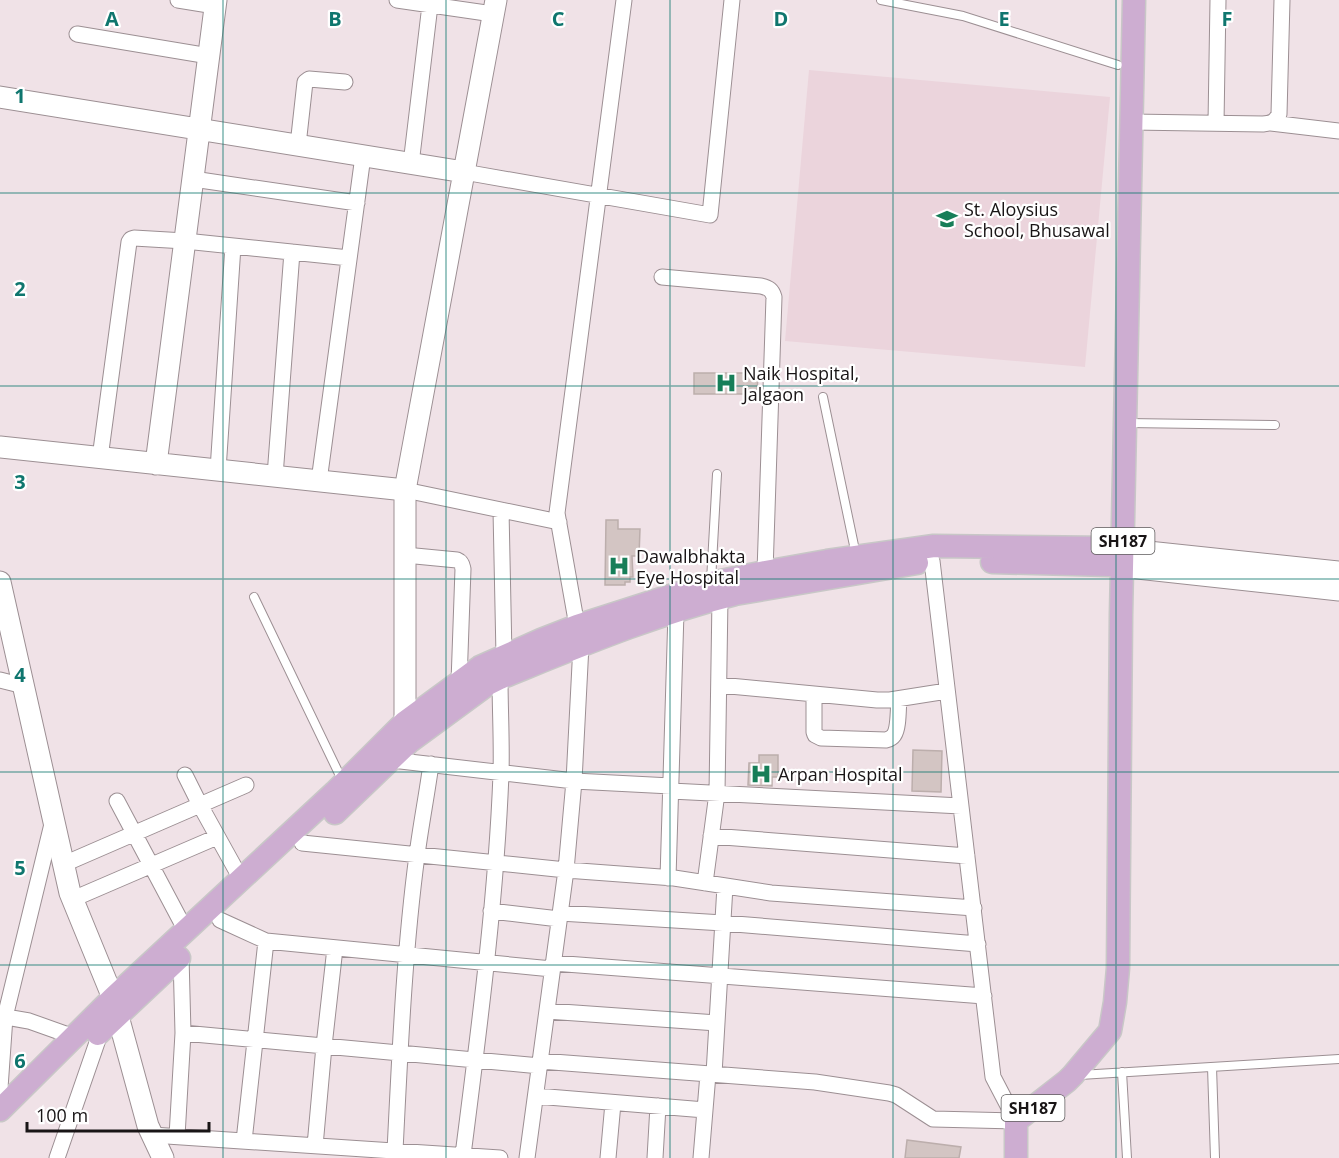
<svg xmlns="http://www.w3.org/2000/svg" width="1339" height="1158" font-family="'Open Sans',sans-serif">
<rect width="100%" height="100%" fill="#f0e2e7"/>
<path fill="#ebd4dc" d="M809,70L1110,97L1085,367L785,341Z"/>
<path fill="#d3c5c3" stroke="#bcaeac" stroke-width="1.5" d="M694,373H758L757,394H694Z
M606,520H618V529H640L639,556H632L633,577H630V582H625V585H605Z
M913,750L942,751L941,792L912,791Z
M759,755H778V777H772V786L748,785L749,763H759Z
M907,1140L961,1147L959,1158H905Z"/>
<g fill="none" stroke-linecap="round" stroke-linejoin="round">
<defs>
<path id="lane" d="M881,0L963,16L1118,65
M823,397L856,555
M1127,423L1275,425
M711,581L717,474
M254,597L343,782
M1212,1067L1215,1158
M1122,1072L1127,1158
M1080,1075L1339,1059"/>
<path id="street" d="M178,0L215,6
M397,0L493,14
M77,34L209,56
M1131,122L1263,124C1272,123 1275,122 1279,114L1282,0
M1216,123L1218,0
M1271,123L1339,131
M298,145L305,82L309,79L345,82
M411,164L430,5
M464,172L710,215L732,0
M193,179L357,203
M662,277L761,286C769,288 772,290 774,297L765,572
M100,458L129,242L131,239L134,238L185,241L349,258
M218,470L233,246
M275,476L292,252
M319,481L363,156
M405,490L559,522
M501,510L504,656
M405,555L457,560C462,562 462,565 463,569L459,682
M577,626L557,513L624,0
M0,680L24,686
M719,685L877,700H890L947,691
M814,694V732L815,735L821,738L886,740C890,739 892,738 894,735C899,728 898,707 899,699
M392,760L574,781L671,786
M185,775L200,805L241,879
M671,791L961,806
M117,801L186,931
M711,836L967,856
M302,843L566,870L674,878L771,893L974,908
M64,864L246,785
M668,878L676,612
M705,883L717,793L720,598
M73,899L217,837
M491,911L559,919
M560,913L723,923L978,944
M220,920L266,941L552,969
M553,963L984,996
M547,1011L717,1023
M0,1016L29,1021L74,1037
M183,1033L540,1066
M540,1061L815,1082L889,1093L896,1095L933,1119L1016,1121L993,1077L932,561
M714,1074L725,886
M0,1088L5,1017L52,824
M536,1096L705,1110
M152,1135L500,1158
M177,1136L183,1033L181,956
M244,1141L266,941
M315,1146L324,1046L335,948
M395,1151C400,1052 404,953 417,855C421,824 427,794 431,764
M463,1155C479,1029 496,902 501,774C502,742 500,710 500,678
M57,1158L101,1031
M527,1158L566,870L574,781L581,645
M608,1158L613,1103
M655,1158L658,1106
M701,1158L708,1074"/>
<path id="secondary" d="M0,97L464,172
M0,447L405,490
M156,464L216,0
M1110,548L1339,572
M1110,565L1339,590
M0,582L70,893L113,998L148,1126L163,1158
M405,722V490L496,0"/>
<path id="primary" d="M992,562L1110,565
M335,813L409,742L488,684L500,678C577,647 655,614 735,594L917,563
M98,1034L179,958
M0,1110L113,998L335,792L405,722L480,667L541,640L577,626L711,583L765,572L827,561L934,546L1110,548
M1016,1158V1121L1067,1081L1073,1075L1110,1031L1115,1002L1118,968L1121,615L1134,0"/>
</defs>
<use href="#lane" stroke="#9c8f93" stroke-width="10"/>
<use href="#street" stroke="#9c8f93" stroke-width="17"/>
<use href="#secondary" stroke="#9c8f93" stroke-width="23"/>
<use href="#primary" stroke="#c8c7c7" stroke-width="25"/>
<use href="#lane" stroke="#fff" stroke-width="8"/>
<use href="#street" stroke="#fff" stroke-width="15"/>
<use href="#secondary" stroke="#fff" stroke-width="21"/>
<use href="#primary" stroke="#cdadd1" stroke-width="22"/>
</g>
<path fill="none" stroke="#0f766e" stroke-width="1.5" stroke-opacity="0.55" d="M223,0V1158M446,0V1158M670,0V1158M893,0V1158M1116,0V1158M0,193H1339M0,386H1339M0,579H1339M0,772H1339M0,965H1339"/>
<defs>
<symbol id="school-bare" viewBox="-9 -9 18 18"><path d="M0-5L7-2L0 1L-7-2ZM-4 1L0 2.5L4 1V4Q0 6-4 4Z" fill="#177e58" stroke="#fff" stroke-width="2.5" paint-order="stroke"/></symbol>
<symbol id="hospital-bare" viewBox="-9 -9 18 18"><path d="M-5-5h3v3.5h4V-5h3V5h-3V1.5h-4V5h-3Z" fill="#177e58" stroke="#fff" stroke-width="2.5" paint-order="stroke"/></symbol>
</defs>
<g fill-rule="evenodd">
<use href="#school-bare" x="932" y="204" width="30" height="30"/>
<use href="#hospital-bare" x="711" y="368" width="30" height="30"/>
<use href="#hospital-bare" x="604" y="551" width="30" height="30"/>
<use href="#hospital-bare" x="746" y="759" width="30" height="30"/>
</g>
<g text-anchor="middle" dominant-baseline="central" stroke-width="4.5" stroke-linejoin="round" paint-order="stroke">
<g fill="#fff" stroke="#5e5b5c" stroke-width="1.5">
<rect x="1091.5" y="528" width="63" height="26" rx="4.5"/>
<rect x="1001.5" y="1095" width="63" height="26" rx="4.5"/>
</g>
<g font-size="16" font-weight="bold" fill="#191516">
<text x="1123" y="541">SH187</text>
<text x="1033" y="1108">SH187</text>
</g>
<g font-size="18" fill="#191516" stroke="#fff" text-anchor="start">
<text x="964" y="209">St. Aloysius<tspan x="964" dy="21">School, Bhusawal</tspan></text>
<text x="743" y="373">Naik Hospital,<tspan x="743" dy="21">Jalgaon</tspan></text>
<text x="636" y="556">Dawalbhakta<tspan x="636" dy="21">Eye Hospital</tspan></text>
<text x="778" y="774">Arpan Hospital</text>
</g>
</g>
<g font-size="20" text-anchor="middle" font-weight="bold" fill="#0f766e" stroke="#fff" stroke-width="4.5" stroke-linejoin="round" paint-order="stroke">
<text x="112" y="26">A</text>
<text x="335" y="26">B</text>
<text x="558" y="26">C</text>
<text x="781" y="26">D</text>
<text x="1004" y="26">E</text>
<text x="1227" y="26">F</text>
<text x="20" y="103">1</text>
<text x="20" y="296">2</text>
<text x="20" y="489">3</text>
<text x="20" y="682">4</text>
<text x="20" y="875">5</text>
<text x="20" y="1068">6</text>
</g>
<path d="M27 1122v9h182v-9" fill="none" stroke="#191516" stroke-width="3"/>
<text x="36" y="1122" font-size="18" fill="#191516" stroke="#ffffff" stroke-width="4.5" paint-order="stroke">100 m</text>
</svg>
